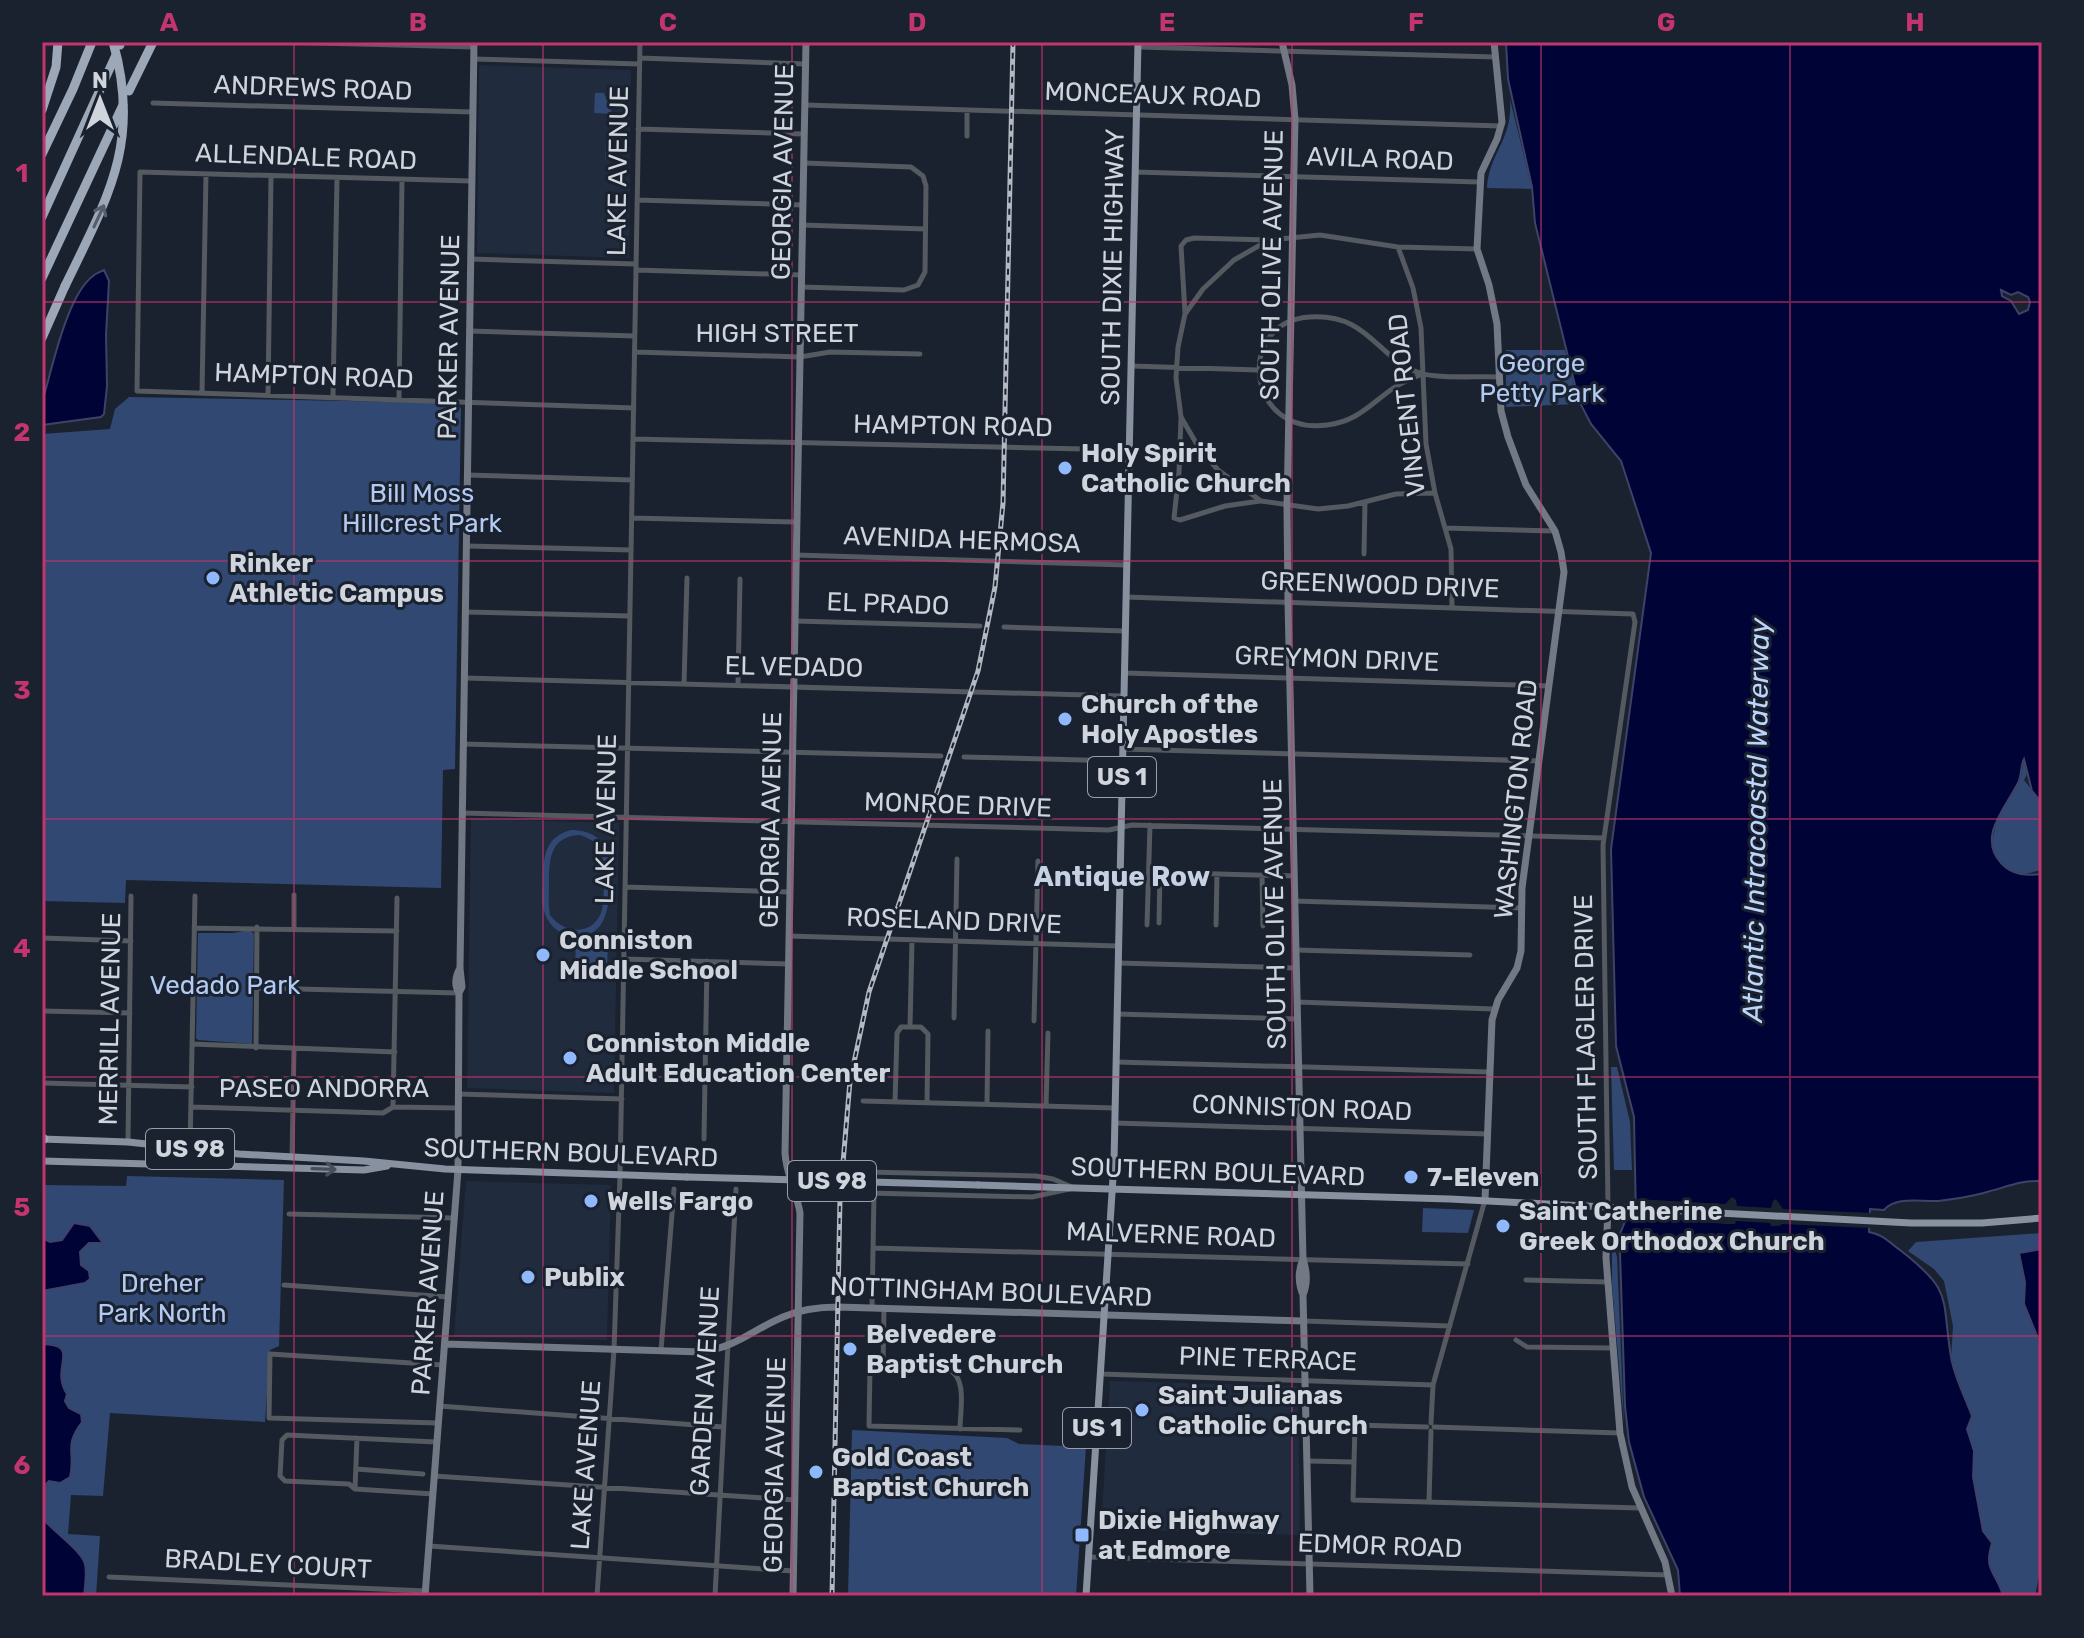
<svg xmlns="http://www.w3.org/2000/svg" width="2084" height="1638" font-family="Rubik,sans-serif">
<rect width="100%" height="100%" fill="#1a222f"/>
<path fill="#212b3e" d="M479,65L631,70L629,258L477,253Z
M471,819L619,823L614,1093L467,1088Z
M466,1181L611,1185L607,1340L454,1337Z
M1110,1381L1298,1386L1300,1535L1101,1529Z"/>
<path fill="#304872" fill-rule="evenodd" d="M595,93H604L612,114L594,113Z
M1510,99L1531,185L1532,189L1487,188C1489,152 1513,141 1510,99Z
M606,138H618L617,159H605Z
M1506,350H1565L1579,404L1506,407Z
M129,397L457,403L461,409L455,769L443,770L441,888L126,880L125,903L42,901V434L110,429L115,409Z
M2025,757L2027,774L2024,780L2042,803V870L2025,874H2042V912L1995,856L1992,842L1997,819L2020,778Z
M571,830C591,830 605,839 609,859C609,886 616,940 573,936C562,934 554,930 548,920C541,909 542,896 543,883C543,859 544,837 571,830ZM580,835C588,838 596,841 600,849C605,858 605,903 601,913C591,937 563,933 550,915C548,904 549,893 549,882C549,858 551,836 580,835Z
M250,930L254,934L252,1044L198,1040L196,1038L198,933H233Z
M576,941L608,942L607,968L575,967Z
M1611,1067H1617L1630,1122L1632,1170H1614Z
M127,1176L284,1180L279,1346L270,1350L265,1422L110,1413L103,1496L71,1495L68,1534L100,1536L96,1596H42V1185L126,1186Z
M1423,1208L1474,1210L1468,1233L1422,1232Z
M2042,1233V1249L2019,1254L2025,1282L2024,1304L2042,1348V1562L2035,1596H2003C1997,1572 1983,1572 1992,1543L1983,1531L1973,1477L1974,1451L1967,1429L1972,1416L1951,1360L1953,1326L1944,1281L1934,1269L1908,1251L1916,1242Z
M1612,1241L1617,1257L1624,1425L1612,1285Z
M852,1430L1007,1438L1019,1444L1086,1447L1076,1596H848Z"/>
<path fill="#000335" stroke="#3e4267" stroke-width="2" fill-rule="evenodd" d="M1506,42H2042V803L2032,791L2024,759C2020,767 2022,775 2018,783C2006,807 1977,837 2001,863C2012,875 2026,876 2042,874V1181C2021,1180 2007,1187 1987,1192C1971,1197 1954,1199 1938,1201C1920,1202 1896,1196 1884,1210L1870,1209L1869,1232C1882,1234 1889,1242 1900,1250C1954,1292 1941,1296 1951,1357C1954,1376 1965,1397 1972,1416L1967,1429L1974,1451L1973,1477L1983,1531L1992,1543C1983,1572 1997,1572 2003,1596H1680L1678,1570L1644,1497L1629,1442L1625,1406L1620,1252V1234L1626,1219H1636L1634,1117L1616,1046L1611,849L1651,553L1621,461L1591,424L1579,401L1535,223L1532,187L1508,79ZM2001,290L2011,295L2018,292L2028,297L2030,302L2028,310L2019,314L2011,301L2002,296Z
M104,270L109,281L106,335L107,386L104,414L101,417L42,425C42,417 40,407 43,399C52,369 67,295 93,276C96,273 100,272 104,270Z
M74,1223L90,1226L105,1246L100,1243H89L80,1252L81,1265L89,1271L90,1279L85,1283L42,1291V1238L50,1242L62,1240Z
M2042,1249V1348L2024,1304L2025,1282L2019,1253Z
M42,1344C83,1345 49,1367 67,1394L65,1401L69,1408L81,1414L82,1422C63,1447 76,1452 70,1477L60,1483L49,1481L46,1484V1500L42,1504Z
M42,1518C52,1530 82,1551 85,1564C87,1573 85,1587 84,1596H42Z"/>
<path fill="#1a222f" d="M1732,1197L1736,1200L1737,1206L1771,1208L1773,1201L1776,1199L1783,1209L1872,1213L1871,1228L1782,1224L1779,1226H1771L1770,1223L1736,1221L1735,1224H1726L1636,1217V1199L1725,1204Z"/>
<g fill="none" stroke-linecap="round" stroke-linejoin="round">
<path stroke="#555960" stroke-width="5" d="M280,42L474,47
M1138,47L1495,57
M640,58L805,64
M474,59L639,64
M153,103L473,112
M805,105L1501,126
M967,110V136
M638,129L804,134
M1135,172L1479,182
M471,181L140,172L137,391L634,408
M637,200L803,205
M802,225L925,229
M1398,247L1413,288L1421,328L1426,444L1435,493L1451,549L1452,607
M470,259L636,264
M636,270L801,275
M801,287L904,290L918,285L925,272L926,186L923,176L911,167L804,163
M1185,313L1181,246L1186,240L1194,238L1268,240
M469,331L635,336
M635,352L800,357L830,352L920,354
M1131,366L1258,370
M1422,374C1413,378 1403,382 1395,387C1371,403 1359,421 1327,425C1245,436 1235,321 1310,317C1369,313 1377,359 1420,373C1437,379 1479,376 1499,377
M202,393L206,174
M268,395L271,176
M333,397L337,178
M399,399L402,180
M1181,418L1179,472L1174,518L1180,520L1225,506L1260,501
M633,439L1129,450
M467,475L632,480
M1435,493L1396,494L1348,506L1318,509L1261,501L1218,470L1199,448L1181,417L1176,378L1178,347L1185,314L1203,289L1234,260L1269,240L1320,235L1398,247L1477,249
M632,518L797,522
M1445,528L1555,531
M466,546L631,550
M1364,554L1365,502
M796,555L1126,565
M1126,597L1633,614L1635,622L1603,845L1608,1207
M465,612L630,616
M795,621L980,626
M1004,627L1125,631
M1124,673L1549,686
M465,678L1123,696
M684,684L687,578
M738,685L740,579
M463,744L941,756
M1122,749L1539,761
M964,757L1122,761
M462,813L1109,830L1132,825L1604,838
M1149,872L1294,876
M1262,875L1263,926
M625,887L790,892
M1294,901L1521,908
M1159,923L1160,872
M1147,925L1150,825
M1216,925L1217,874
M194,928L397,931
M294,928V895
M789,936L1118,946
M42,938L131,941
M1296,950L1470,955
M624,959L789,964
M1118,963L1296,968
M257,988L459,993
M1297,1002L1493,1009
M42,1011L130,1013
M1117,1014L1297,1019
M954,1018L957,859
M1034,1021L1038,861
M910,1027L912,940
M192,1044L395,1052
M256,1048L257,927
M1116,1062L1490,1072
M42,1083L192,1087
M459,1094L622,1099
M863,1101L1115,1108
M895,1102L897,1033L901,1027H921L928,1034L927,1103
M987,1104L988,1031
M1046,1106L1048,1033
M192,1107L383,1113L393,1107L457,1108
M393,1107L397,898
M1114,1123L1488,1134
M704,1139L707,961
M128,1142L131,896
M190,1149L195,896
M292,1158L294,1049
M867,1172L1036,1176L1053,1179L1074,1188L1032,1197L868,1193L862,1189L863,1174Z
M289,1214L455,1218
M873,1248L1468,1264
M1526,1280L1608,1282
M284,1285L448,1297
M872,1308L874,1194
M1304,1321L1450,1326
M1516,1340L1527,1347L1612,1348
M661,1350L674,1189
M883,1367L884,1308
M1101,1374L1433,1385
M439,1406L723,1427
M438,1423L269,1418L270,1354L443,1365
M1431,1423L1433,1385L1485,1200
M1427,1427L1355,1425L1353,1500L1640,1508
M1434,1427L1620,1433
M960,1429C960,1410 968,1376 947,1369L870,1367L869,1426L1020,1430
M1307,1461L1354,1462
M356,1469L423,1474
M434,1476L795,1500
M355,1489L357,1438
M433,1494L355,1489L349,1484L285,1481L280,1476L282,1440L287,1435L436,1442
M1429,1502L1431,1431
M429,1546L793,1571
M1089,1557L1668,1575
M109,1577L426,1591
M597,1596L614,1350L620,1175L640,42
M715,1596L736,1189"/>
<path stroke="#727884" stroke-width="7" d="M1282,42L1292,85L1295,119L1287,505L1288,602L1303,1259C1307,1271 1308,1283 1303,1295L1310,1596
M459,993C454,985 455,977 460,968
M1485,1200L1492,1020L1498,1000L1517,968L1521,951L1522,888L1564,572L1561,552L1555,531L1526,485L1508,437L1501,411L1497,324L1489,285L1477,249L1481,173L1497,139L1502,122L1494,42
M1608,1207L1606,1258L1620,1433L1632,1487L1665,1562L1672,1596
M1303,1259C1298,1271 1298,1283 1303,1295
M445,1344L702,1352C739,1346 752,1330 783,1317C801,1309 818,1307 838,1307L1304,1321
M425,1596L458,1170L459,993L462,987L460,968L474,42
M793,1596L800,1213C797,1193 786,1174 785,1153L806,42"/>
<path stroke="#88919f" stroke-width="7" d="M42,1139L128,1142L239,1154L364,1161L445,1169L687,1177
M42,1161L364,1170L387,1166
M169,1163L185,1156L190,1149
M190,1165L191,1158L196,1155L217,1154
M978,1185L1450,1199L1911,1223H1982L2042,1218
M1086,1596L1114,1162L1138,42"/>
<path stroke="#9ca7b8" stroke-width="9" d="M120,45V42
M129,91L153,42
M42,110L56,67L58,42
M42,154L73,89L92,42
M42,217L115,57
M42,278L123,105
M42,338L65,286
M42,1138L44,1139"/>
<defs>
<path id="rail" d="M832,1596L840,1198L850,1081L869,992L978,671L995,587L1003,503L1013,42"/>
</defs>
<use href="#rail" stroke="#b3b8c2" stroke-width="5"/>
<use href="#rail" stroke="#1a222f" stroke-width="2" stroke-dasharray="6" stroke-linecap="butt"/>
<path stroke="#88919f" stroke-width="7" d="M687,1177L978,1185"/>
<path stroke="#9ca7b8" stroke-width="9" d="M65,286C107,199 142,142 113,42"/>
</g>
<defs><path id="oneway-shaft" d="M-6 0H5M1.5-3L5.5 0L1.5 3" fill="none" stroke-width="1.6" stroke-linecap="round" stroke-linejoin="round" transform="scale(2)"/></defs>
<use stroke="#545e6d" href="#oneway-shaft" transform="translate(99 216) rotate(-65)"/>
<use stroke="#464e5c" href="#oneway-shaft" transform="translate(324 1169) rotate(2)"/>
<path fill="none" stroke="#c4346e" stroke-width="2" stroke-opacity="0.55" d="M294,42V1596M543,42V1596M792,42V1596M1042,42V1596M1292,42V1596M1541,42V1596M1790,42V1596M42,302H2042M42,561H2042M42,819H2042M42,1077H2042M42,1336H2042"/>
<g fill="#90b8fd" stroke="#1a222f" stroke-width="3">
<circle cx="1065" cy="468" r="8"/>
<circle cx="213" cy="578" r="8"/>
<circle cx="1065" cy="719" r="8"/>
<circle cx="543" cy="955" r="8"/>
<circle cx="570" cy="1058" r="8"/>
<circle cx="1411" cy="1177" r="8"/>
<circle cx="591" cy="1201" r="8"/>
<circle cx="1503" cy="1226" r="8"/>
<circle cx="528" cy="1277" r="8"/>
<circle cx="850" cy="1349" r="8"/>
<circle cx="1142" cy="1410" r="8"/>
<circle cx="816" cy="1472" r="8"/>
<rect x="1074" y="1527" width="16" height="16" rx="4"/>
</g>
<g text-anchor="middle" dominant-baseline="central" stroke-width="6" stroke-linejoin="round" paint-order="stroke">
<g fill="#1a222f" stroke="#999fa9" stroke-width="2">
<rect x="1088" y="757" width="68" height="40" rx="6"/>
<rect x="146" y="1129" width="88" height="40" rx="6"/>
<rect x="788" y="1161" width="88" height="40" rx="6"/>
<rect x="1063" y="1408" width="68" height="40" rx="6"/>
</g>
<g font-size="24" font-weight="bold" fill="#cfd4dd">
<text x="1122" y="777">US 1</text>
<text x="190" y="1149">US 98</text>
<text x="832" y="1181">US 98</text>
<text x="1097" y="1428">US 1</text>
</g>
<g font-size="26" fill="#cfd4dd" stroke="#1a222f">
<text transform="translate(313 88) rotate(2)">ANDREWS ROAD</text>
<text transform="translate(1153 95) rotate(2)">MONCEAUX ROAD</text>
<text transform="translate(306 157) rotate(2)">ALLENDALE ROAD</text>
<text transform="translate(1380 159) rotate(2)">AVILA ROAD</text>
<text transform="translate(618 171) rotate(-89)">LAKE AVENUE</text>
<text transform="translate(783 172) rotate(-89)">GEORGIA AVENUE</text>
<text transform="translate(1272 265) rotate(-89)">SOUTH OLIVE AVENUE</text>
<text transform="translate(1113 267) rotate(-89)">SOUTH DIXIE HIGHWAY</text>
<text x="777" y="333">HIGH STREET</text>
<text transform="translate(449 337) rotate(-89)">PARKER AVENUE</text>
<text transform="translate(314 376) rotate(2)">HAMPTON ROAD</text>
<text transform="translate(1407 405) rotate(-96)">VINCENT ROAD</text>
<text transform="translate(953 426) rotate(1)">HAMPTON ROAD</text>
<text transform="translate(962 540) rotate(2)">AVENIDA HERMOSA</text>
<text transform="translate(1380 585) rotate(2)">GREENWOOD DRIVE</text>
<text transform="translate(888 604) rotate(2)">EL PRADO</text>
<text transform="translate(1337 659) rotate(2)">GREYMON DRIVE</text>
<text transform="translate(794 667) rotate(1)">EL VEDADO</text>
<text transform="translate(1516 799) rotate(-84)">WASHINGTON ROAD</text>
<text transform="translate(958 805) rotate(2)">MONROE DRIVE</text>
<text transform="translate(606 819) rotate(-89)">LAKE AVENUE</text>
<text transform="translate(771 820) rotate(-89)">GEORGIA AVENUE</text>
<text transform="translate(1275 914) rotate(-91)">SOUTH OLIVE AVENUE</text>
<text transform="translate(954 921) rotate(2)">ROSELAND DRIVE</text>
<text transform="translate(110 1019) rotate(-89)">MERRILL AVENUE</text>
<text transform="translate(1586 1037) rotate(-91)">SOUTH FLAGLER DRIVE</text>
<text x="324" y="1088">PASEO ANDORRA</text>
<text transform="translate(1302 1108) rotate(2)">CONNISTON ROAD</text>
<text transform="translate(571 1153) rotate(2)">SOUTHERN BOULEVARD</text>
<text transform="translate(1218 1172) rotate(2)">SOUTHERN BOULEVARD</text>
<text transform="translate(1171 1235) rotate(2)">MALVERNE ROAD</text>
<text transform="translate(991 1292) rotate(2)">NOTTINGHAM BOULEVARD</text>
<text transform="translate(428 1293) rotate(-86)">PARKER AVENUE</text>
<text transform="translate(1268 1359) rotate(2)">PINE TERRACE</text>
<text transform="translate(705 1391) rotate(-87)">GARDEN AVENUE</text>
<text transform="translate(586 1465) rotate(-86)">LAKE AVENUE</text>
<text transform="translate(775 1465) rotate(-89)">GEORGIA AVENUE</text>
<text transform="translate(1380 1546) rotate(2)">EDMOR ROAD</text>
<text transform="translate(268 1564) rotate(3)">BRADLEY COURT</text>
</g>
<g font-size="26" fill="#b3caf2" stroke="#1a222f">
<text x="1542" y="363">George<tspan x="1542" dy="30">Petty Park</tspan></text>
<text x="422" y="493">Bill Moss<tspan x="422" dy="30">Hillcrest Park</tspan></text>
<text x="225" y="985">Vedado Park</text>
<text x="162" y="1283">Dreher<tspan x="162" dy="30">Park North</tspan></text>
</g>
<g font-size="26" font-weight="bold" fill="#cfd4dd" stroke="#1a222f" text-anchor="start">
<text x="1081" y="453">Holy Spirit<tspan x="1081" dy="30">Catholic Church</tspan></text>
<text x="229" y="563">Rinker<tspan x="229" dy="30">Athletic Campus</tspan></text>
<text x="1081" y="704">Church of the<tspan x="1081" dy="30">Holy Apostles</tspan></text>
<text x="559" y="940">Conniston<tspan x="559" dy="30">Middle School</tspan></text>
<text x="586" y="1043">Conniston Middle<tspan x="586" dy="30">Adult Education Center</tspan></text>
<text x="1427" y="1177">7-Eleven</text>
<text x="607" y="1201">Wells Fargo</text>
<text x="1519" y="1211">Saint Catherine<tspan x="1519" dy="30">Greek Orthodox Church</tspan></text>
<text x="544" y="1277">Publix</text>
<text x="866" y="1334">Belvedere<tspan x="866" dy="30">Baptist Church</tspan></text>
<text x="1158" y="1395">Saint Julianas<tspan x="1158" dy="30">Catholic Church</tspan></text>
<text x="832" y="1457">Gold Coast<tspan x="832" dy="30">Baptist Church</tspan></text>
<text x="1098" y="1520">Dixie Highway<tspan x="1098" dy="30">at Edmore</tspan></text>
</g>
<g font-size="28" font-style="italic" fill="#bdd5fd" stroke="#1a222f">
<text transform="translate(1756 820) rotate(-89)">Atlantic Intracoastal Waterway</text>
</g>
<g font-size="28" font-weight="bold" fill="#c6d1e4" stroke="#1a222f">
<text x="1122" y="876">Antique Row</text>
</g>
</g>
<rect width="2084" height="1638" fill="none" stroke="#1a222f" stroke-width="88"/>
<g transform="translate(100 100)" stroke="#1a222f" stroke-width="6" paint-order="stroke">
<path d="M0-6L14 30L0 20L-14 30Z" fill="#cfd4dd"/>
<text y="-12" font-size="22" font-weight="bold" text-anchor="middle" fill="#cfd4dd">N</text>
</g>
<rect x="44" y="44" width="1996" height="1550" fill="none" stroke="#c4346e" stroke-width="3"/>
<g font-size="26" text-anchor="middle" font-weight="bold" fill="#c4346e">
<text x="169" y="31">A</text>
<text x="418" y="31">B</text>
<text x="668" y="31">C</text>
<text x="917" y="31">D</text>
<text x="1167" y="31">E</text>
<text x="1416" y="31">F</text>
<text x="1666" y="31">G</text>
<text x="1915" y="31">H</text>
<text x="22" y="182">1</text>
<text x="22" y="441">2</text>
<text x="22" y="699">3</text>
<text x="22" y="957">4</text>
<text x="22" y="1216">5</text>
<text x="22" y="1474">6</text>
</g>
</svg>
